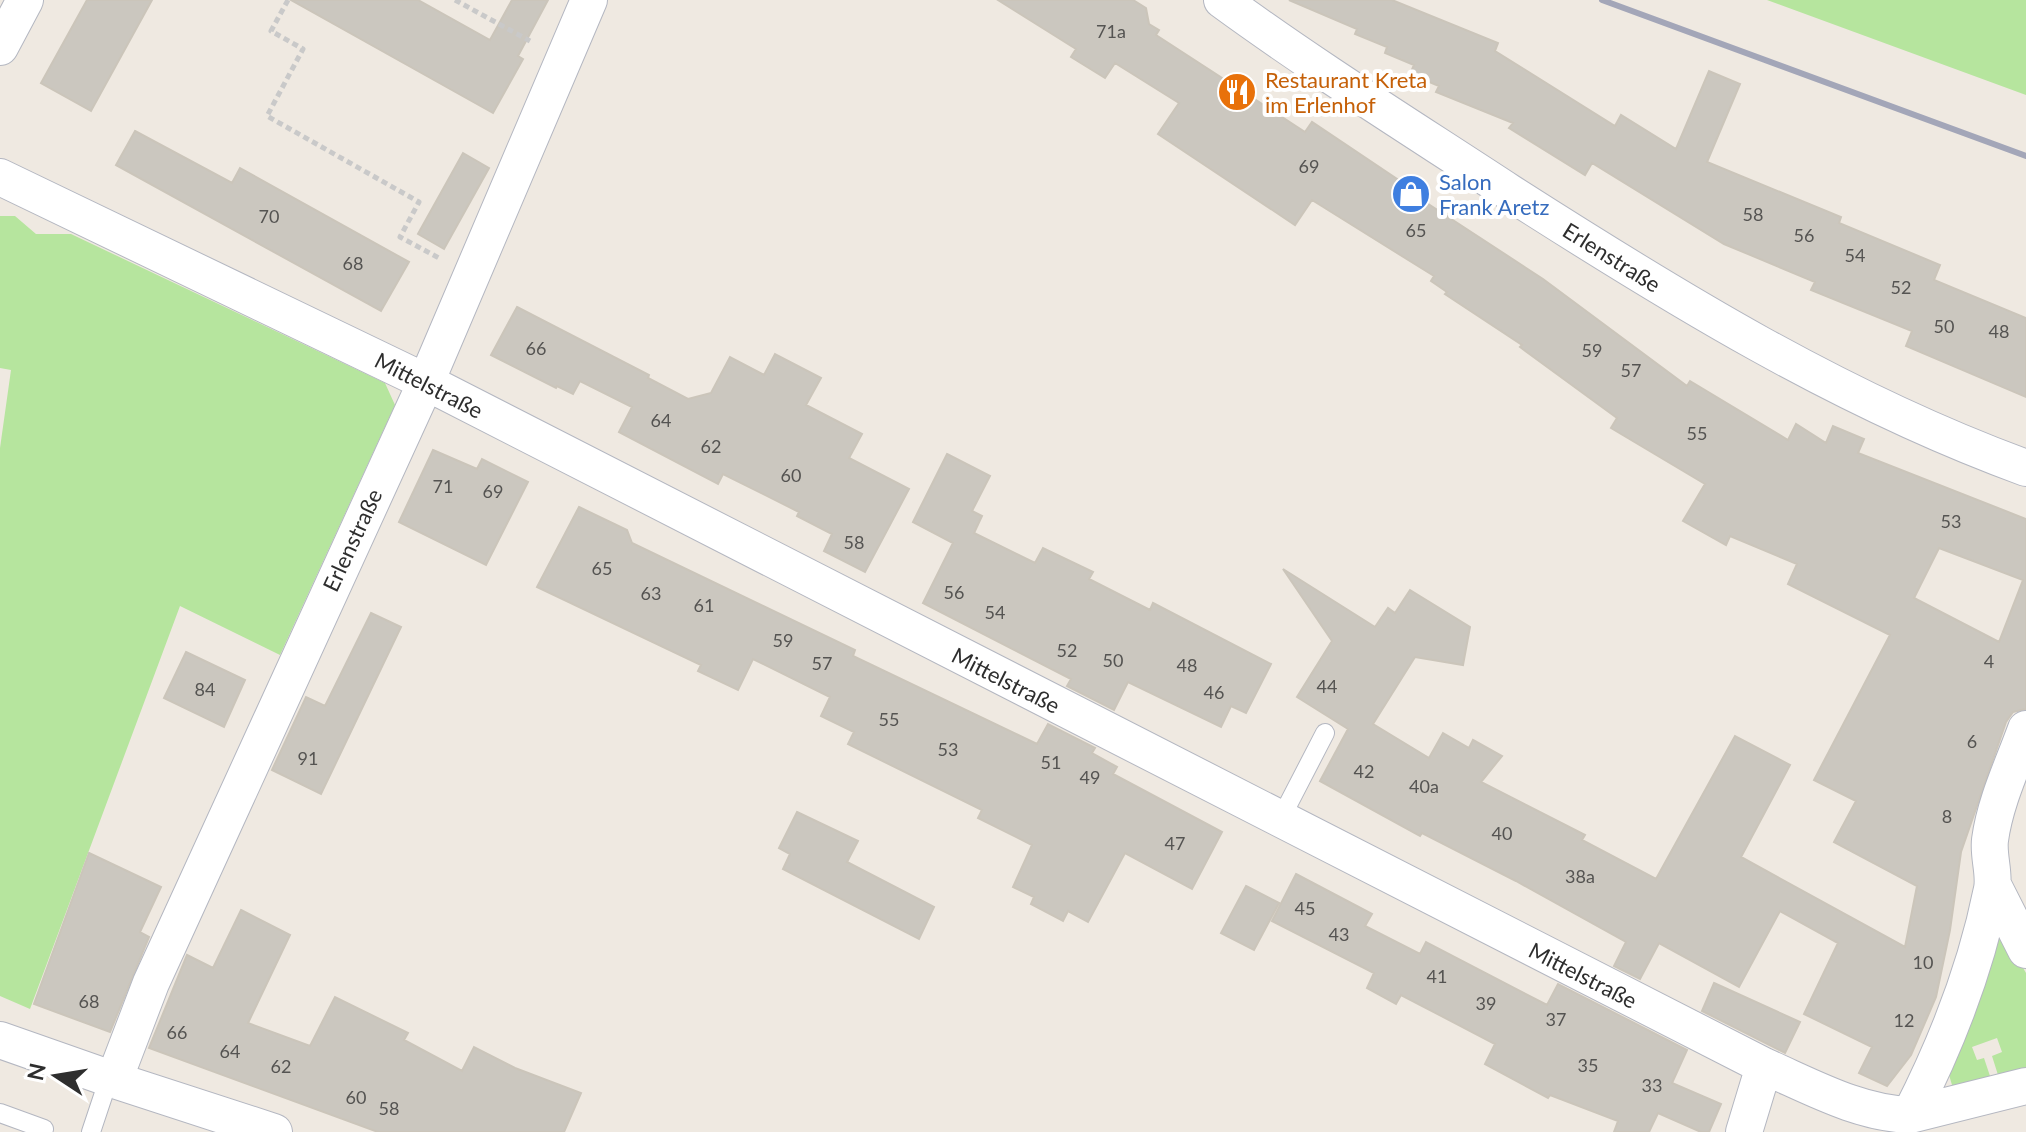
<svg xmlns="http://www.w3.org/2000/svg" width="2026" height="1132" font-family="Lato,sans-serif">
<rect width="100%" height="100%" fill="#efe9e1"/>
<path fill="#b6e59e" d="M1767,0H2026V95Z
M0,216H15L36,234H71L385,383L395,405L280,655L180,606L30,1009L0,996V448L11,370L0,368Z
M2000,939L2008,942L2026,973V1068L1998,1075L1992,1056L2002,1052L1997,1038L1972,1047L1977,1060L1984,1058L1991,1079L1960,1088L1952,1085L1947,1068L1992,943Z"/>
<path fill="#cbc7bf" stroke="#cbc5ba" stroke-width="2" fill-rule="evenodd" d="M87,0H152L91,111L41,83Z
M291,0H418L490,40L512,0H548L518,56L523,59L493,113Z
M998,0H1133L1146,8L1149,24L1159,30L1156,35L1305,132L1312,122L1415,191L1413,194L1543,279L1687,386L1690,381L1788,440L1796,424L1826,443L1833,426L1864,439L1858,453L2026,519V709L2013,712L2006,722L1961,852L1950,930L1936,997L1911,1055L1887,1086L1859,1073L1872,1047L1804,1014L1838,943L1780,911L1739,987L1659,943L1640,979L1614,966L1626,942L1516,881L1422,833L1420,836L1320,781L1348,729L1297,697L1332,641L1283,569L1375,627L1388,608L1395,613L1410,590L1470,627L1463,665L1415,657L1373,724L1429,758L1443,733L1469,748L1473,740L1502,756L1481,782L1585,835L1582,840L1656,879L1735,736L1790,765L1741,857L1905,947L1917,886L1834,842L1856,801L1814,780L1890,635L1788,584L1797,564L1730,536L1726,545L1683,521L1705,484L1611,428L1617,418L1520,347L1522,345L1445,294L1447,292L1431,281L1434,276L1312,200L1295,225L1158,134L1179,103L1115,63L1105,78L1071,57L1076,49ZM1939,548L2023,580L1999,642L1914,598Z
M1289,0H1392L1498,43L1495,51L1615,126L1621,115L1676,149L1709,71L1740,84L1707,162L1841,217L1839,223L1940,265L1934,280L2026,318V397L1906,346L1912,331L1811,290L1815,282L1724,244L1592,163L1585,175L1509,128L1513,123L1436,92L1439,86L1410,74L1414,65L1385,53L1387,47L1355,34L1357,29Z
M135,131L232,183L240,168L409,262L381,311L116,165Z
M463,153L489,168L444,249L418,234Z
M517,307L649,375L648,378L688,399L711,393L730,357L764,375L775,354L821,378L806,405L862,434L849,458L909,489L865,572L824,551L832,534L797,516L799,512L723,474L718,484L619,432L632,407L580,381L573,394L557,386L556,388L491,355Z
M433,450L477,469L482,459L528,482L486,565L399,522Z
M947,454L990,476L972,511L982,516L974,533L1035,563L1043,548L1093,572L1089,579L1150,610L1153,603L1271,664L1246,713L1231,706L1221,727L1128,682L1114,710L1067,686L1071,679L923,603L953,543L913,522Z
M579,507L627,530L632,543L855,650L853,656L1037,744L1048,724L1095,748L1092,753L1117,767L1113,774L1222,832L1192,889L1125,853L1088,922L1068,911L1063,921L1031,904L1034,897L1013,887L1032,845L978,818L982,810L848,744L854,732L821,716L830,697L753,659L738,690L698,671L701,665L537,587Z
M371,613L401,627L321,794L272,770L306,697L325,706Z
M186,652L245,680L224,727L164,698Z
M797,812L858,841L847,862L934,907L919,939L783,869L790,854L779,848Z
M89,853L161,887L140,932L149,937L110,1032L34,1004Z
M1296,874L1372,914L1365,926L1420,954L1426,942L1547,1005L1558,984L1687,1050L1672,1083L1721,1104L1709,1132H1701L1658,1113L1649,1132H1614L1618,1121L1550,1095L1548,1098L1485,1064L1495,1044L1401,995L1396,1004L1367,988L1374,973L1272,921Z
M1246,886L1279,903L1254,950L1221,933Z
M241,910L290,935L248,1023L310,1046L335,997L408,1033L404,1040L462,1071L474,1047L515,1068L581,1093L564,1132H378L149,1048L187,955L213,968Z
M1714,983L1800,1022L1785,1053L1702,1011Z"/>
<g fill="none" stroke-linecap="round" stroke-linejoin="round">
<defs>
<path id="lane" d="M1280,820L1325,733
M0,1113L44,1129
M91,1132L109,1078"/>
<path id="street" d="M1222,0C1315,68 1413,129 1509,192C1673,297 1842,401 2026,468
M0,47L25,0
M0,177L426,382L1764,1066C1812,1087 1858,1113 1910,1115L2026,1086
M1993,885L2026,950
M0,1040L114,1080L274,1132
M114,1080L151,983L426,382L589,0
M1910,1115C1947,1043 1976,969 1992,889C1995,874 1988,856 1990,840C1995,802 2013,765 2026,729
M1744,1132L1764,1066"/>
</defs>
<use href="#lane" stroke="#b4b7c1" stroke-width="20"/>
<use href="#street" stroke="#b4b7c1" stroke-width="38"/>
<path stroke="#c9c9c9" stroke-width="5" stroke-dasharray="6 4" stroke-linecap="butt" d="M288,0L271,31L303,49L267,116L419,202L400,237L439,258
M455,0L530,41"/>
<use href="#lane" stroke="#fff" stroke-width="18"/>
<use href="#street" stroke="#fff" stroke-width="36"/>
<path stroke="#a3a6b8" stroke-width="6" d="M1602,0L2026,156"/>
</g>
<defs>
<symbol id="restaurant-disc" viewBox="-11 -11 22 22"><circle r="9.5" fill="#e8710a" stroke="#fff"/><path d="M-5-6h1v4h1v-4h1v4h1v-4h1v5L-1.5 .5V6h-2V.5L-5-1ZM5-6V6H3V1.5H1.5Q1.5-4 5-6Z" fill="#fff"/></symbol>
<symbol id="shop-disc" viewBox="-11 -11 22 22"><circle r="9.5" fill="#3f7fe0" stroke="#fff"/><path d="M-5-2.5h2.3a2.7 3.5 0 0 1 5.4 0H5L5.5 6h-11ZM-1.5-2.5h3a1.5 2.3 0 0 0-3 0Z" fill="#fff"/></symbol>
</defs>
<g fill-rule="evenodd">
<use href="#restaurant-disc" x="1215" y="70" width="44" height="44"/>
<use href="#shop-disc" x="1389" y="172" width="44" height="44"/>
</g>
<g text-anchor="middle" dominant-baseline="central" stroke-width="8" stroke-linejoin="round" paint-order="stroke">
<g font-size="18" fill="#555452">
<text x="1111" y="31">71a</text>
<text x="1309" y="166">69</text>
<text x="1753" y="214">58</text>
<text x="269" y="216">70</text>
<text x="1416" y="230">65</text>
<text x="1804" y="235">56</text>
<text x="1855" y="255">54</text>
<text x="353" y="263">68</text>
<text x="1901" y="287">52</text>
<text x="1944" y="326">50</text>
<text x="1999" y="331">48</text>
<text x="536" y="348">66</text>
<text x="1592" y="350">59</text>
<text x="1631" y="370">57</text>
<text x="661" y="420">64</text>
<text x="1697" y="433">55</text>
<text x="711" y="446">62</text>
<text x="791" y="475">60</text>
<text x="443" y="486">71</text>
<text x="493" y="491">69</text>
<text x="1951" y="521">53</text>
<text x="854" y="542">58</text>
<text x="602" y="568">65</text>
<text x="954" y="592">56</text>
<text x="651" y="593">63</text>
<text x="704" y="605">61</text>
<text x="995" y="612">54</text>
<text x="783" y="640">59</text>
<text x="1067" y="650">52</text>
<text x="1113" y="660">50</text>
<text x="1989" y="661">4</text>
<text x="822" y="663">57</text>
<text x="1187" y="665">48</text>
<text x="1327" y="686">44</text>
<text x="205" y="689">84</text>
<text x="1214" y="692">46</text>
<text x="889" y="719">55</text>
<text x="1972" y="741">6</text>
<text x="948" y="749">53</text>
<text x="308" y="758">91</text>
<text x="1051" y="762">51</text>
<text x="1364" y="771">42</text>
<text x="1090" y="777">49</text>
<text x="1424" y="786">40a</text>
<text x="1947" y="816">8</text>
<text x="1502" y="833">40</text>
<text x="1175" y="843">47</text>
<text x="1580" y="876">38a</text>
<text x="1305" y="908">45</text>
<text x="1339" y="934">43</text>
<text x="1923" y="962">10</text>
<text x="1437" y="976">41</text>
<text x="89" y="1001">68</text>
<text x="1486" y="1003">39</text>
<text x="1556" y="1019">37</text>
<text x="1904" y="1020">12</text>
<text x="177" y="1032">66</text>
<text x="230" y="1051">64</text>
<text x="1588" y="1065">35</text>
<text x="281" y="1066">62</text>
<text x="1652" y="1085">33</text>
<text x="356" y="1097">60</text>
<text x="389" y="1108">58</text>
</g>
<g font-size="22" fill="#c56008" stroke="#fff" text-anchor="start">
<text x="1265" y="79">Restaurant Kreta<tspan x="1265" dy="25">im Erlenhof</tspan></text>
</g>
<g font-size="22" fill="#366cbe" stroke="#fff" text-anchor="start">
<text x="1439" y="181">Salon<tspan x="1439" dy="25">Frank Aretz</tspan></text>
</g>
<g font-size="22" fill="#2e2e2e" stroke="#fff">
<text transform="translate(1612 257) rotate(32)">Erlenstraße</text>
<text transform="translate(429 385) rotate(27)">Mittelstraße</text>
<text transform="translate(352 540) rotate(-65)">Erlenstraße</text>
<text transform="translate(1006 680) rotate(27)">Mittelstraße</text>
<text transform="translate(1583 975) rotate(27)">Mittelstraße</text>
</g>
</g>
<g transform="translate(56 1076) rotate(282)" stroke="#ffffff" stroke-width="6" paint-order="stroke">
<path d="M0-6L14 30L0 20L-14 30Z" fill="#2e2e2e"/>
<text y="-12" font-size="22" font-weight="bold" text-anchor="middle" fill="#2e2e2e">N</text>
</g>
</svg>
